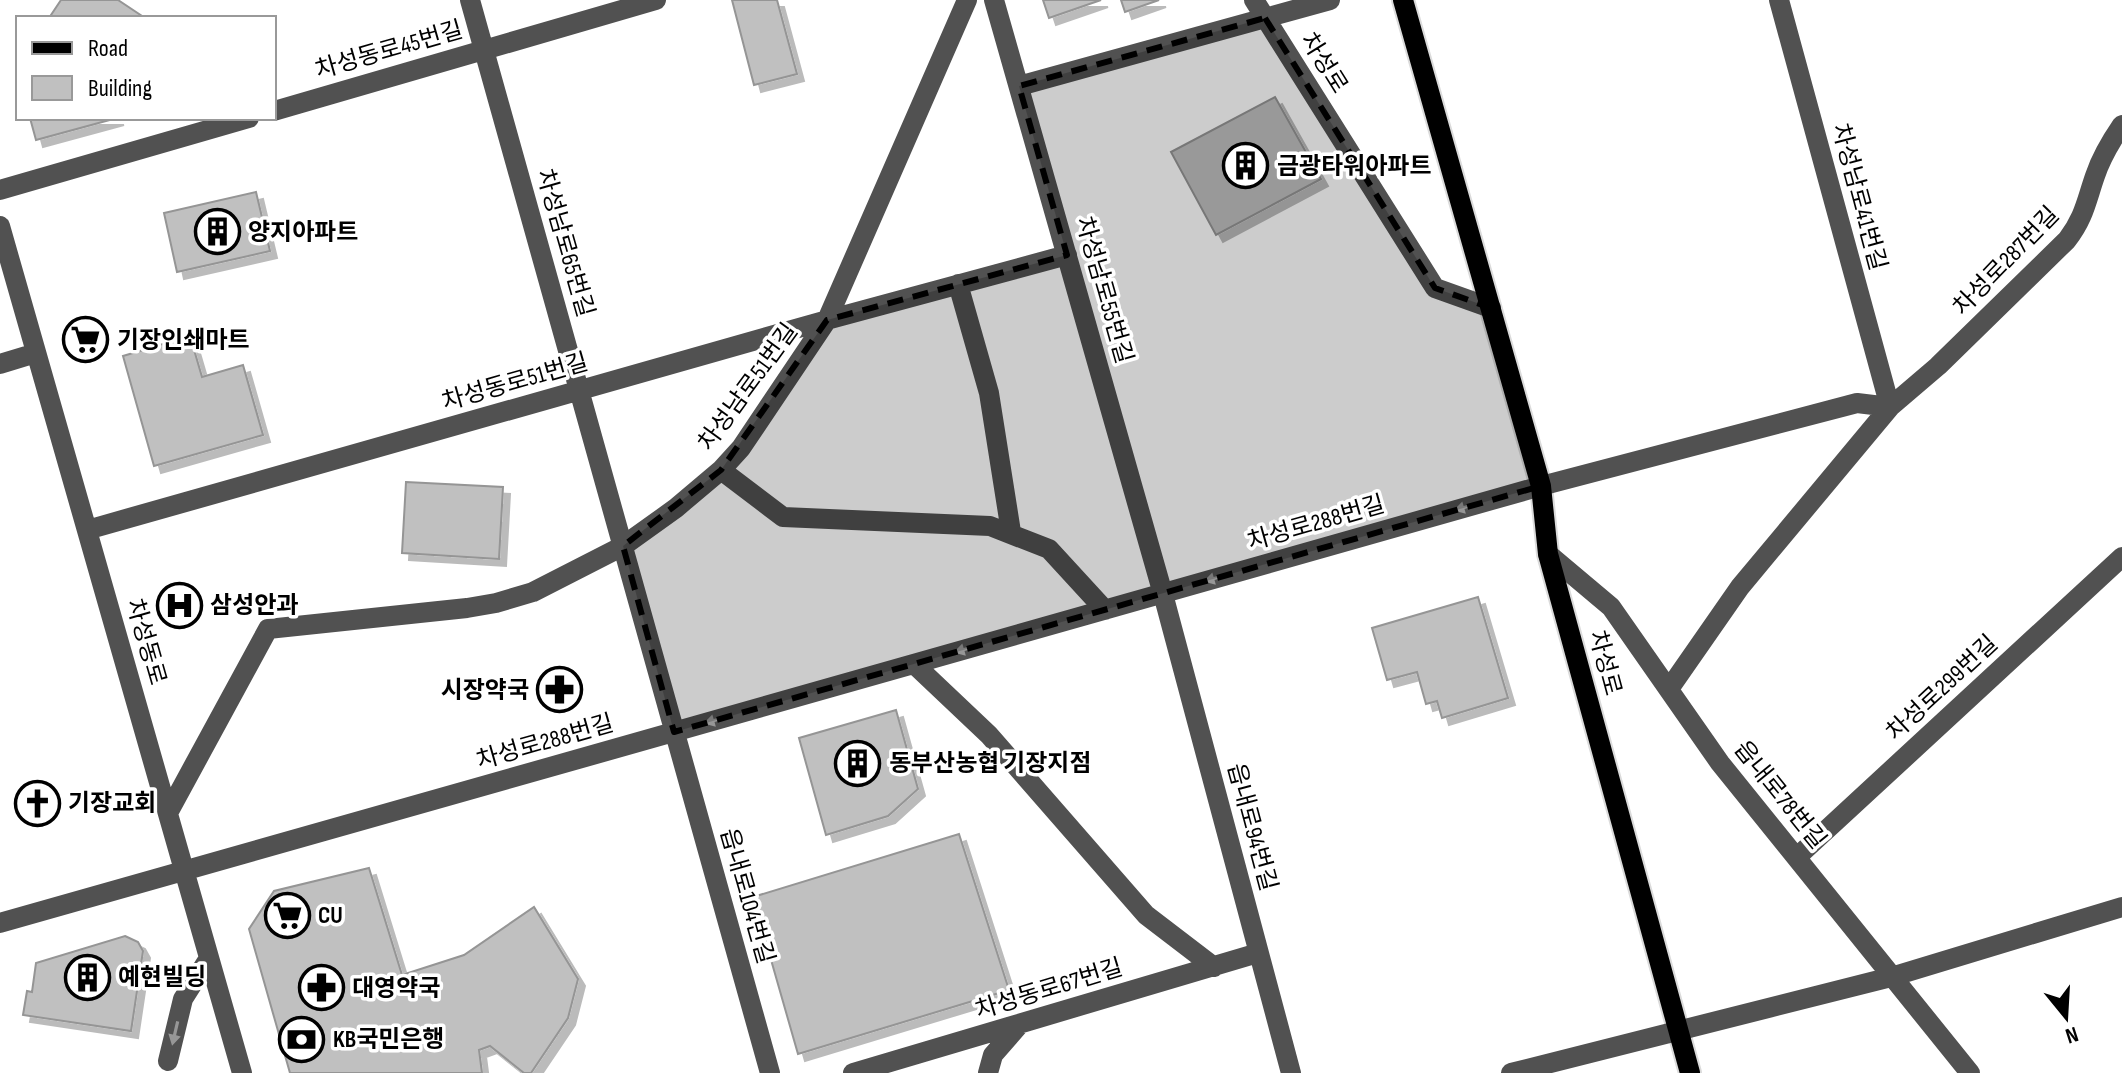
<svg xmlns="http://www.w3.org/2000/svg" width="2122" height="1073" font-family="'Sofia Sans Condensed','Noto Sans KR',sans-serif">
<defs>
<filter id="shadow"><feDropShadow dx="7" dy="7" stdDeviation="0" flood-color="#0004"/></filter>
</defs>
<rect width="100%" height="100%" fill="#fff"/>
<path fill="#c0c0c0" stroke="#959595" stroke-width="2" filter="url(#shadow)" d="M61,0H118L145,18H49Z
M732,0H777L797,74L754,85Z
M1043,0H1101L1049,18Z
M1121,0H1159L1125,12Z
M1275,97L1321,179L1216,235L1171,152Z
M30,118H117L36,140Z
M256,192L270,251L177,272L164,213Z
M190,336L202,377L243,365L263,435L154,466L123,356Z
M406,482L503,487L499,559L402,553Z
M1478,597L1508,698L1442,718L1437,701L1426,704L1417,672L1387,680L1372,628Z
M896,710L918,789L888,816L826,835L799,738Z
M959,834L1009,990L798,1054L753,897Z
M369,868L402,975L464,955L534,907L578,979L568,1018L531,1073H524L490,1046L479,1050L482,1073H290L249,929L274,891Z
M125,936L138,942L143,951L131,1031L23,1015L27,991L32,992L36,963Z"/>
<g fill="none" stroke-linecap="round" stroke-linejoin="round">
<defs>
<path id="major" d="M1403,0L1541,486L1548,554L1690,1073"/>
</defs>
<use href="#major" stroke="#dbdbdb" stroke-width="24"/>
<path stroke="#515151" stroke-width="20" d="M470,0L770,1073
M994,0L1163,594L1291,1073
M1254,0L1435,288L1491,308
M1019,86L1330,0
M274,111L656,0
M0,190L249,118
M0,226L242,1073
M958,284L989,393L1011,532
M0,364L36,353
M721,470L783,517L990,526L1049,549L1105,610
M87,530L827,320L1067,255
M1548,554L1611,607L1720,763L1970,1073
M914,664L989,735L1146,915L1214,967
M1669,689L1740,587L1890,407L1938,366L2067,240C2084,218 2086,202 2095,176C2101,158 2111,141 2122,125
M168,813L268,629L467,608L496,603L533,592L623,546L676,508L721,470L741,448L827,320L967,0
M1797,857L2122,557
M0,923L1541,486L1857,403L1890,407L1779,0
M168,1061L183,999L209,958
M853,1073L1258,953
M988,1073L993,1055L1020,1024
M1511,1073L1891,977L2122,907"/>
<use href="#major" stroke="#000" stroke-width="20"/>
</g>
<defs><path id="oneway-solid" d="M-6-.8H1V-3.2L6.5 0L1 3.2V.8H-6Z" transform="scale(2)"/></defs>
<g fill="#979797">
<use href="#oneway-solid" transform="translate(1466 507) rotate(164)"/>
<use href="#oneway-solid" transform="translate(1216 578) rotate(164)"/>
<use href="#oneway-solid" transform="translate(966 649) rotate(164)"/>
<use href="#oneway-solid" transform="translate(716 720) rotate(164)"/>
<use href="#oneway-solid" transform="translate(175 1033) rotate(103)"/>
</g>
<path fill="#000" fill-opacity="0.2" stroke="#000" stroke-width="6" stroke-dasharray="16 10" stroke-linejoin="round" d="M1265,18L1435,288L1491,308L1541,486L674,732L623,546L721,470L827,320L1067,255L1019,86Z"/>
<defs>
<symbol id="building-ring" viewBox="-11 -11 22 22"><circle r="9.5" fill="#fff" stroke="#000" stroke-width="1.5"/><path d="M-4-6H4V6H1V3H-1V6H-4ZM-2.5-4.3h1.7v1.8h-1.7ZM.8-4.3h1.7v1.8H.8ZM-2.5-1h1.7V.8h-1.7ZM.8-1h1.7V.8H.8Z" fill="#000"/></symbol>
<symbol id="supermarket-ring" viewBox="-11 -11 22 22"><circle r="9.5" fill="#fff" stroke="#000" stroke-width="1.5"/><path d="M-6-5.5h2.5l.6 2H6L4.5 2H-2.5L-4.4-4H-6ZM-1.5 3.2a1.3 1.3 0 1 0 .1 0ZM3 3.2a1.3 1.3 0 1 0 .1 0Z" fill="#000"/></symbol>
<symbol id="hospital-ring" viewBox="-11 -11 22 22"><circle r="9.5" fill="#fff" stroke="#000" stroke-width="1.5"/><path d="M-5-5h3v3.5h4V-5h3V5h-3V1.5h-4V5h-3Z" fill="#000"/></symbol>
<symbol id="pharmacy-ring" viewBox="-11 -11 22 22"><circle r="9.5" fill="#fff" stroke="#000" stroke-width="1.5"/><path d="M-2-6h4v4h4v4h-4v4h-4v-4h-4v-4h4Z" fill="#000"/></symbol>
<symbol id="church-ring" viewBox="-11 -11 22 22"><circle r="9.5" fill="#fff" stroke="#000" stroke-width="1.5"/><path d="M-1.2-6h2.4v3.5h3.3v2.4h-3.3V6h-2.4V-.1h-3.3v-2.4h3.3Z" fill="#000"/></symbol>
<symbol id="bank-ring" viewBox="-11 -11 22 22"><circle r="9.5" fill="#fff" stroke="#000" stroke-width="1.5"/><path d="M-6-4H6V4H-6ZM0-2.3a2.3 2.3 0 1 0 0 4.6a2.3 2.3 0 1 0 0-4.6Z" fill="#000"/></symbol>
</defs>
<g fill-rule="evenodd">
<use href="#building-ring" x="1220" y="140" width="51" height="51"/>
<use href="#building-ring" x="192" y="206" width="51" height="51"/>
<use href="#supermarket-ring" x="60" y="314" width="51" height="51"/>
<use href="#hospital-ring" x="154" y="580" width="51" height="51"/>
<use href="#pharmacy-ring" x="534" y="664" width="51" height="51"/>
<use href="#building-ring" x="832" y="738" width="51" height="51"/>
<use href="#church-ring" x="12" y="778" width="51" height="51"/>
<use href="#supermarket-ring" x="262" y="890" width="51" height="51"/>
<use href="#building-ring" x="62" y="952" width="51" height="51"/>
<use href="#pharmacy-ring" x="296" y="962" width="51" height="51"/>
<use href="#bank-ring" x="276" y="1014" width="51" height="51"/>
</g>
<g text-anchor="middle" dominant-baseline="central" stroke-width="7" stroke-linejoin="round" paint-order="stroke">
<g font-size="24" fill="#000" stroke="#fff">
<text transform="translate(389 50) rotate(-16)">차성동로45번길</text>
<text transform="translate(1324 63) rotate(58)">차성로</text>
<text transform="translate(1859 197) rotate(75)">차성남로41번길</text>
<text transform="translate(565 243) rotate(74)">차성남로65번길</text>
<text transform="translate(2006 261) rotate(-46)">차성로287번길</text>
<text transform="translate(1104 290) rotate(74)">차성남로55번길</text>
<text transform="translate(515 382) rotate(-16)">차성동로51번길</text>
<text transform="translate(748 387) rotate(-54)">차성남로51번길</text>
<text transform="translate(1316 523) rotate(-16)">차성로288번길</text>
<text transform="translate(146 642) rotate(74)">차성동로</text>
<text transform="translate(1605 663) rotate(75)">차성로</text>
<text transform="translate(1942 688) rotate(-43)">차성로299번길</text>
<text transform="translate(545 742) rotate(-16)">차성로288번길</text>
<text transform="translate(1780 795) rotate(51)">읍내로78번길</text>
<text transform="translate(1252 827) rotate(75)">읍내로94번길</text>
<text transform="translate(747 896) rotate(74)">읍내로104번길</text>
<text transform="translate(1049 989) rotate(-17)">차성동로67번길</text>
</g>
<g font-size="24" font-weight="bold" fill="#000" stroke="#fff" text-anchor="start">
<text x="1277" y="166">금광타워아파트</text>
<text x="248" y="232">양지아파트</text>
<text x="117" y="340">기장인쇄마트</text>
<text x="210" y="605">삼성안과</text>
<text x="529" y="690" text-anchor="end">시장약국</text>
<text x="889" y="763">동부산농협 기장지점</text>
<text x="68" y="803">기장교회</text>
<text x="318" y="915">CU</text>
<text x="118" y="977">예현빌딩</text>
<text x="352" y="988">대영약국</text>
<text x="333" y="1039">KB국민은행</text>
</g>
</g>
<rect x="16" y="16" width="260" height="104" fill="#ffffff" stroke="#999999" stroke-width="2"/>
<rect x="32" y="42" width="40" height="12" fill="#000000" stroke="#999999" stroke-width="2"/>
<text x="88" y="56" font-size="24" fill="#000000">Road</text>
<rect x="32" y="76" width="40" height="24" fill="#c0c0c0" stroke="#999999" stroke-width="2"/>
<text x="88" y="96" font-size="24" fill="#000000">Building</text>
<g transform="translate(2066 1017) rotate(162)" stroke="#ffffff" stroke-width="6" paint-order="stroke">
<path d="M0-6L14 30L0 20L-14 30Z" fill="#000000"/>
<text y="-12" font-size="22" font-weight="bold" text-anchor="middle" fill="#000000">N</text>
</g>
</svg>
